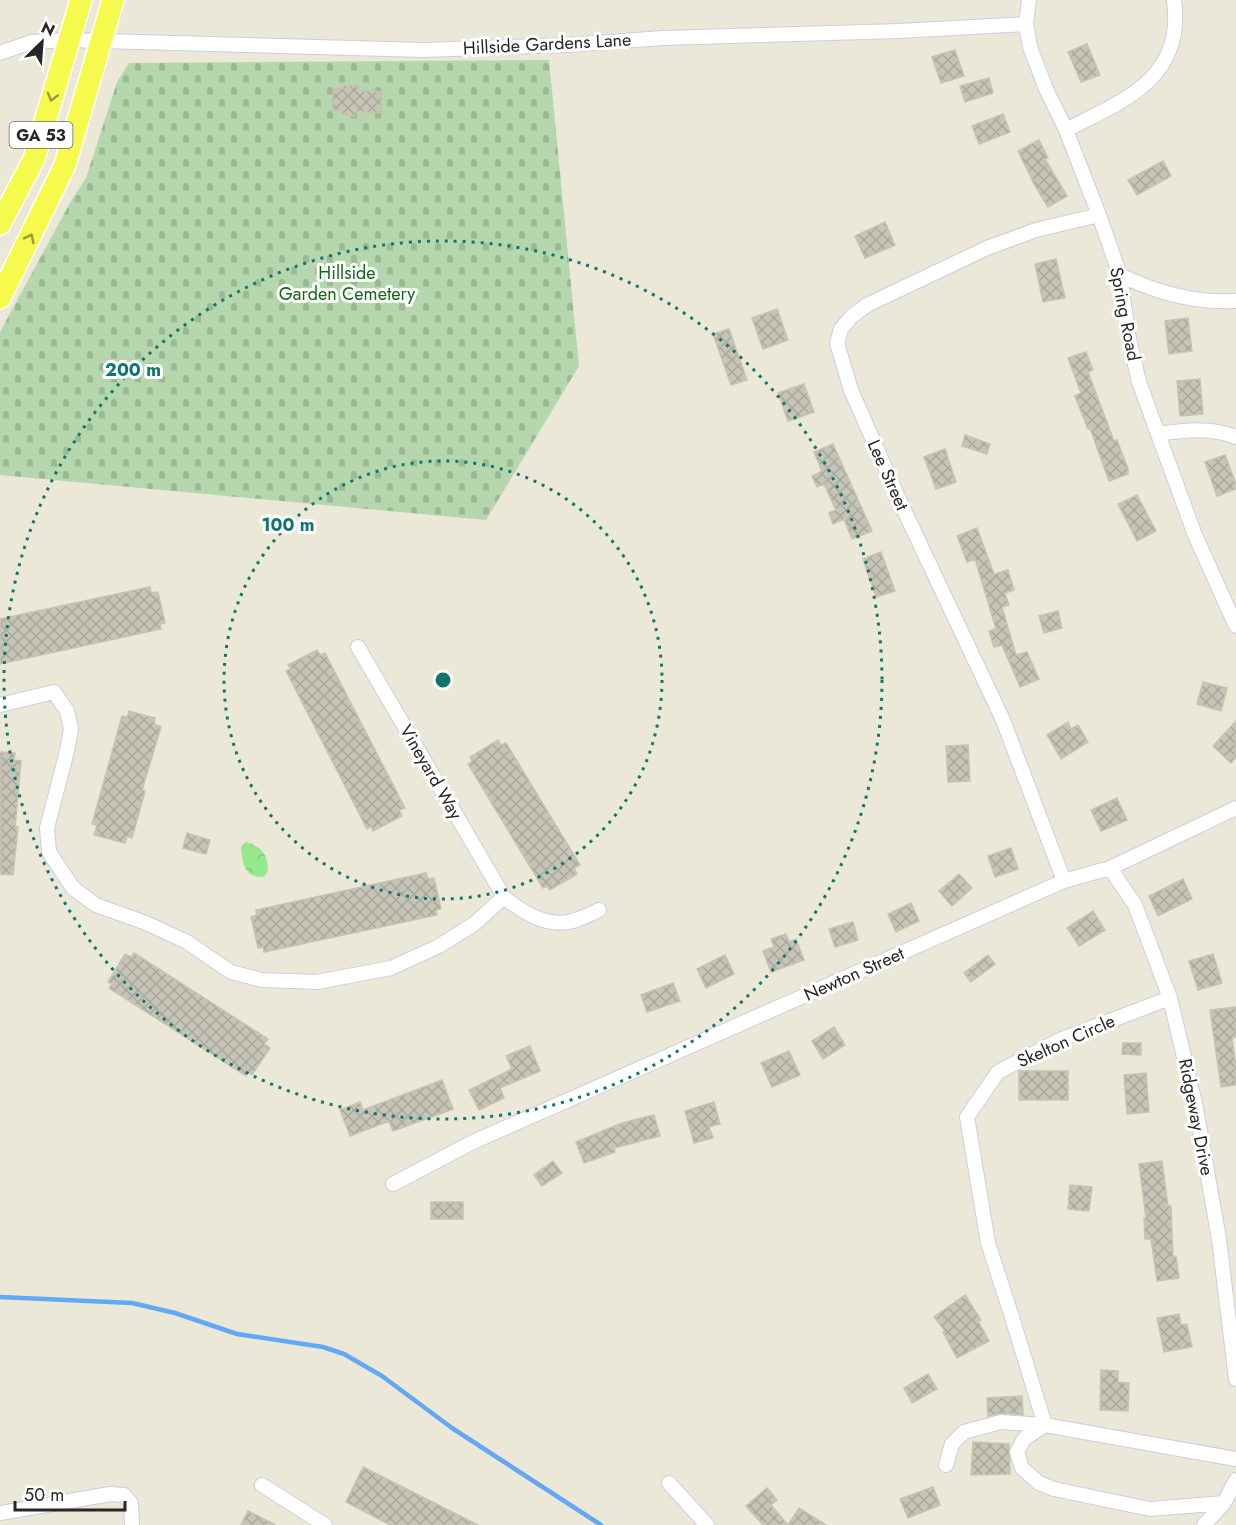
<svg xmlns="http://www.w3.org/2000/svg" width="1236" height="1525" font-family="Jost,sans-serif">
<defs>
<pattern id="forest-crowns" width="20" height="18" patternUnits="userSpaceOnUse" patternTransform="scale(1.5)"><rect width="20" height="18" fill="#96e78e"/><path d="M2 6a3 3 0 1 1 6 0M12 15a3 3 0 1 1 6 0" fill="none" stroke="#81c67a"/></pattern>
<pattern id="cemetery-stones" width="16" height="16" patternUnits="userSpaceOnUse" patternTransform="scale(1.5)"><rect width="16" height="16" fill="#b6d7ad"/><path d="M2 7V4a2 2 0 0 1 4 0v3zM10 15v-3a2 2 0 0 1 4 0v3z" fill="#9cb995"/></pattern>
<pattern id="building-cross-hatch" width="8" height="8" patternUnits="userSpaceOnUse" patternTransform="scale(1.5)"><rect width="8" height="8" fill="#c6c4b7"/><path d="M0 0l8 8M0 8l8-8" fill="none" stroke="#aaa89d"/></pattern>
</defs>
<rect width="100%" height="100%" fill="#ebe8d7"/>
<path fill="url(#forest-crowns)" d="M246,842C263,847 267,854 268,871L264,877C245,878 242,864 241,847Z"/>
<path fill="url(#cemetery-stones)" d="M549,60L579,366L486,520L0,475V332L71,201L86,178L117,82L129,63Z"/>
<g fill="none" stroke-linecap="round" stroke-linejoin="round">
<path stroke="#61a8f7" stroke-width="4.5" d="M0,1297L132,1303L175,1313L237,1334L323,1347L344,1354L382,1376L452,1428L601,1525"/>
</g>
<path fill="url(#building-cross-hatch)" stroke="#c6c4b1" stroke-width="1.5" d="M1087,44L1100,75L1081,82L1068,52Z
M955,50L964,76L941,83L932,57Z
M989,78L993,93L965,102L960,86Z
M343,85L358,86V90L382,92L381,113L355,111L354,116L342,114V110H332L333,88L343,89Z
M1003,114L1010,132L979,144L972,126Z
M1039,140L1048,158L1045,159L1067,196L1048,207L1035,186L1018,151Z
M1163,161L1171,176L1137,195L1128,180Z
M885,222L895,245L865,258L855,236Z
M1056,259L1065,298L1043,302L1035,264Z
M777,309L788,340L763,349L752,318Z
M1188,318L1192,351L1169,354L1165,321Z
M729,329L747,380L731,385L713,334Z
M1086,352L1093,370L1088,372L1114,441L1117,440L1128,469V474L1109,481L1090,428L1088,429L1075,396L1081,393L1068,358Z
M1200,379L1203,414L1180,416L1177,381Z
M804,384L814,412L788,421L778,393Z
M965,435L990,444L987,454L962,446Z
M833,444L872,531L852,539L844,519L833,524L829,513L836,510L824,484L817,487L812,476L822,471L814,452Z
M945,449L956,482L936,489L924,457Z
M1225,455L1236,484V489L1217,496L1205,462Z
M1137,495L1156,531L1137,541L1118,504Z
M977,528L994,574L1008,570L1014,590L1005,593L1009,605L1002,607L1016,655L1027,652L1039,679L1020,687L1002,645L994,647L989,631L996,629L975,559L967,562L957,536Z
M881,552L895,591L876,597L863,559Z
M150,587L151,593L158,592L165,623L160,624L161,629L0,664V619Z
M1058,611L1062,628L1044,633L1039,616Z
M317,650L320,655L325,653L405,808L399,810L402,816L373,831L371,826L367,829L286,671L291,669L288,665Z
M1203,682L1227,688L1221,711L1197,704Z
M129,711L155,718L154,724L161,727L142,790L145,791L132,838L127,836L125,843L94,835L97,825L92,824L122,716L127,717Z
M1236,721V757L1231,763L1213,746Z
M1068,722L1071,729L1078,725L1088,742L1061,759L1047,735Z
M498,740L501,745L506,743L580,865L574,868L577,874L550,890L547,886L543,888L468,764L472,761L470,757Z
M968,745L970,781L948,782L946,746Z
M0,752L15,753L14,760L21,761L15,827H18L13,875L0,874Z
M1117,798L1127,820L1101,831L1091,810Z
M187,833L210,840L206,854L183,848Z
M1011,848L1018,869L995,877L988,856Z
M426,873L428,879L434,878L441,909L436,910L437,915L264,952L263,947L258,948L251,917L257,915L256,910Z
M959,874L972,888L952,906L939,891Z
M1183,879L1192,899L1158,916L1149,896Z
M911,903L919,921L896,932L888,914Z
M1093,911L1105,930L1079,946L1067,928Z
M853,922L858,940L835,947L829,929Z
M786,934L789,942L796,939L804,960L771,972L763,951L774,947L771,939Z
M134,953L268,1039L264,1044L270,1048L252,1075L248,1072L246,1076L109,988L112,984L108,982L125,954L131,957Z
M1213,954L1222,983L1198,990L1189,961Z
M725,955L734,974L706,988L697,969Z
M988,955L995,964L971,982L964,973Z
M673,983L680,1001L647,1012L641,995Z
M1236,1007V1037L1232,1038L1236,1067V1085L1221,1087L1210,1010Z
M834,1027L845,1045L823,1059L812,1041Z
M1123,1043H1141V1055L1122,1054Z
M530,1046L540,1071L500,1088L504,1098L479,1110L469,1090L512,1069L506,1056Z
M789,1051L800,1075L772,1087L761,1063Z
M1019,1071H1068V1100H1019Z
M1146,1073L1149,1112L1127,1114L1124,1075Z
M442,1080L453,1109L393,1131L389,1121L350,1136L340,1110L360,1102L363,1110Z
M714,1102L720,1124L709,1127L713,1138L694,1143L685,1111Z
M654,1115L660,1136L614,1148L615,1152L584,1163L576,1142L622,1123Z
M553,1161L562,1173L542,1186L534,1175Z
M1162,1161L1168,1206H1171L1173,1257L1176,1256L1179,1278L1157,1281L1151,1239H1145L1144,1218H1146L1139,1164Z
M1070,1185L1092,1187L1089,1211L1068,1209Z
M431,1202H463V1219H431Z
M965,1295L981,1320L978,1321L989,1341L957,1358L943,1332L945,1331L934,1317Z
M1179,1314L1181,1325L1187,1324L1192,1347L1164,1352L1157,1318Z
M1101,1370L1118,1371V1382L1129,1383L1128,1411L1100,1410Z
M928,1374L937,1389L912,1403L904,1388Z
M1022,1396L1023,1415L1001,1413L988,1416L987,1398Z
M973,1442L1009,1444L1010,1474L971,1475Z
M363,1467L478,1525H390L346,1502Z
M933,1487L940,1505L908,1518L900,1499Z
M767,1488L777,1500L771,1505L788,1525L799,1508L826,1525H763L746,1506Z
M248,1511L276,1525H241Z"/>
<g fill="none" stroke-linecap="round" stroke-linejoin="round">
<defs>
<path id="street" d="M1029,0L1026,24L1030,47L1046,89L1066,130L1099,215L1120,275L1128,334L1139,382L1195,535L1236,626
M0,53L31,42L68,40L423,50L567,45L663,38L900,31L1026,24
M1066,130C1125,100 1185,78 1174,0
M1120,275C1158,293 1194,303 1236,301
M1158,434C1185,430 1210,427 1236,437
M0,705L54,692L67,711L71,729L67,751L47,828L49,852L73,888L96,905L146,923L187,942L231,972L262,980L317,982L391,968L439,946L474,924L504,897L358,647
M1110,868L1135,905L1170,998L1195,1103L1219,1239L1236,1379
M1064,881L1003,720L902,506L851,390L837,343L841,329L852,316L867,305L987,248L1036,230L1099,215
M504,897C523,913 547,928 573,921C582,918 591,914 599,910
M393,1184L473,1142L1064,881L1110,868L1236,808
M1045,1425L1011,1314L988,1243L967,1117L998,1072L1062,1039L1170,998
M1045,1425L1024,1439L1017,1452L1022,1468L1039,1483L1054,1489L1150,1509L1224,1503
M946,1465L952,1444L964,1432L1001,1422L1045,1425L1236,1459
M669,1483L707,1525
M262,1485L325,1525
M0,1513L110,1494L124,1495L131,1503L132,1525
M1204,1525L1224,1503L1236,1480"/>
<path id="primary" d="M0,224L34,159L81,0
M0,298L65,165L113,0"/>
</defs>
<use href="#street" stroke="#cecce2" stroke-width="16"/>
<use href="#primary" stroke="#fff" stroke-width="24"/>
<use href="#street" stroke="#fff" stroke-width="14"/>
<use href="#primary" stroke="#f6fa4d" stroke-width="21"/>
</g>
<defs><path id="oneway-chevron" d="M-2-3.5L2.5 0L-2 3.5" fill="none" stroke-width="1.6" stroke-linecap="round" stroke-linejoin="round" transform="scale(1.5)"/></defs>
<g stroke="#999b3c">
<use href="#oneway-chevron" transform="translate(52 97) rotate(106)"/>
<use href="#oneway-chevron" transform="translate(30 238) rotate(-64)"/>
</g>
<g fill="none" stroke="#0f766e" stroke-width="3" stroke-dasharray="3 6">
<circle cx="443" cy="680" r="219"/>
<circle cx="443" cy="680" r="439"/>
</g>
<g text-anchor="middle" dominant-baseline="central" stroke-width="6" stroke-linejoin="round" paint-order="stroke">
<rect fill="#fff" stroke="#686868" stroke-width="1.5" x="9.5" y="122" width="63" height="26" rx="4.5"/>
<g font-size="16" font-weight="bold" fill="#272727">
<text x="41" y="135">GA 53</text>
</g>
<g font-size="18" fill="#272727" stroke="#fff">
<text transform="translate(547 44) rotate(-3)">Hillside Gardens Lane</text>
<text transform="translate(1125 314) rotate(79)">Spring Road</text>
<text transform="translate(888 475) rotate(66)">Lee Street</text>
<text transform="translate(431 772) rotate(60)">Vineyard Way</text>
<text transform="translate(854 974) rotate(-24)">Newton Street</text>
<text transform="translate(1066 1041) rotate(-24)">Skelton Circle</text>
<text transform="translate(1196 1117) rotate(79)">Ridgeway Drive</text>
</g>
<g font-size="18" fill="#146818" stroke="#fff">
<text x="347" y="273">Hillside<tspan x="347" dy="21">Garden Cemetery</tspan></text>
</g>
</g>
<circle cx="443" cy="680" r="9" fill="#0f766e" stroke="#fff" stroke-width="3"/>
<g font-size="18" text-anchor="middle" font-weight="bold" fill="#0f766e" stroke="#fff" stroke-width="6" stroke-linejoin="round" paint-order="stroke">
<text x="133" y="376">200 m</text>
<text x="288" y="531">100 m</text>
</g>
<g transform="translate(42 42) rotate(25)" stroke="#ffffff" stroke-width="4.5" paint-order="stroke">
<path d="M0-4.5L10 22L0 15L-10 22Z" fill="#272727"/>
<text y="-9" font-size="16" font-weight="bold" text-anchor="middle" fill="#272727">N</text>
</g>
<path d="M15 1501v9h110v-9" fill="none" stroke="#272727" stroke-width="3"/>
<text x="24" y="1501" font-size="18" fill="#272727" stroke="#ffffff" stroke-width="4.5" paint-order="stroke">50 m</text>
</svg>
